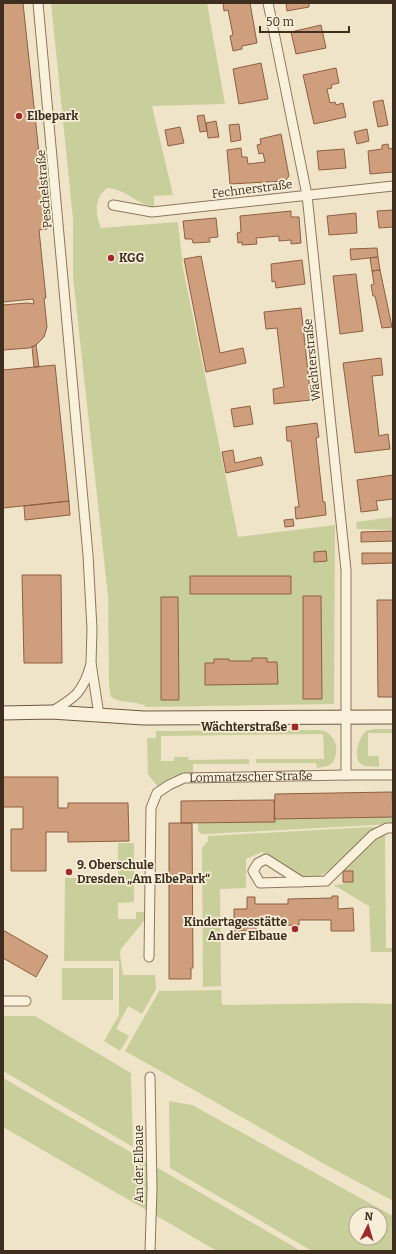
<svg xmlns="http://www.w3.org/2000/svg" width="396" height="1254" font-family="Bitter,serif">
<rect width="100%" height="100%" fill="#f0e4c8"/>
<path fill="#c9cf9b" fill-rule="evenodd" d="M51,3H207L225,104L152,106L173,195L154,196V206C136,205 125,188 107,188C94,199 95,213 101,228L178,222L183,268L238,537L335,525L334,704L147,707C134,699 123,705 111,697L109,686L108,596L73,277V219Z
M393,517V530L357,529L356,522Z
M374,729H393V733H368V756H379V767C373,766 365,768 360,763C353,756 359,738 365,732C368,730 371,730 374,729Z
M320,730C334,731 342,751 332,763C328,767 322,767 317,768L316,763H256V759H324L323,734L161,736V761H174V757H188L189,760L249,759V764H193V772L171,777L158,787L148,774L147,738H156V731Z
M393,817V824L205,834H201L198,830V823L274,822V819Z
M371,827H383L369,833L328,871C322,875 314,880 307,879C293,877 274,860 262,852L246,859V888L220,889L221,986L203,987L202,848L208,841V836Z
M385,835L386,948H393V952H371L369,906L337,887H335V885L343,884V882H353L343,871L344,867L375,839Z
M118,843H134V902L118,903V919H136V912H144V921L121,949L120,954L123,975H155L156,989L142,1014L128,1006L116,1029L129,1036L120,1051L104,1041L119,1015V961H64L65,878H118Z
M62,968H113V1000H62Z
M221,990L222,1005L358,1003L393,1004V1201L326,1165L125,1051L159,991Z
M3,1016H35L131,1073L133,1147L3,1071Z
M3,1078L301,1251H217L3,1127Z
M169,1101L192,1105L393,1216V1251H312L170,1168ZM356,1214H380V1238H356Z"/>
<path fill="#cf9f7d" stroke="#8d5f41" d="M3,3H23L47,229L39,230L46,298H44L47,327L44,337L36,345L29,348L3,350V305L27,303L34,304L33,299L3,302Z
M223,3H250L257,43L242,46V49L233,51L230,36L233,35L228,10L224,11Z
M286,3H309V7L287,11Z
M321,25L326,48L296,54L291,32Z
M261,63L268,99L239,104L233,69Z
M336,68L339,83L331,85L332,88L327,89L330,103L335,102L336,105L343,103L346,117L314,124L303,75Z
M383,100L388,125L378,127L373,102Z
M204,115L207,131L200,132L197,116Z
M216,121L219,137L208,138L206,123Z
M239,124L241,140L231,142L229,125Z
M180,127L184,143L168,146L165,130Z
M367,129L369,141L357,144L354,132Z
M281,134L289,176L285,181L230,184L227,150L241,148L242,157H247L248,164L265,162L263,153L259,154L257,145L261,144L260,139Z
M388,144L389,149L393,148V172L370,174L368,151L382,149V145Z
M344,149L346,168L319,170L317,151Z
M393,210V227L379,228L377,211Z
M291,211V217H299L301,243L291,244V240L279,241V236L256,238L257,244L242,245V242L238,243L237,233L241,232L240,216Z
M356,213L357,233L329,235L327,216Z
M216,218L218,237L209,238L210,242L193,243L192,239H185L183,221Z
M377,248L378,257L351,260L350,249Z
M201,256L220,353L243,348L246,363L206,372L184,259Z
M378,257L380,270L372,271L370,258Z
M302,260L305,284L276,288L275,281L272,282L271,264Z
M380,270L392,327L382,328L375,296H373L371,285L374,284L372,271Z
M356,274L363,331L340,334L333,276Z
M301,308L311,400L274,404L273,389L284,387L277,328L266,329L264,312Z
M36,345L39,367H34L32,347Z
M381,358L383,375L372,376L379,436L388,434L390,449L355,453L343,363Z
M55,365L69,501L3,508V370Z
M250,406L253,424L234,427L231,409Z
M317,423L319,437L316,438L323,502H325L326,515L296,519L295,507H299L291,441H287L286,427Z
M233,450L235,463L261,457L263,465L226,473L222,452Z
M393,475V499L376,501L378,510L361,512L357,480Z
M69,501L70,515L25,520L24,506Z
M293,519L294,526L285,527L284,520Z
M393,531V541L361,542V532Z
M326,551L327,561L314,562V552Z
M362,553H393V563L362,564Z
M22,575H61L62,663H24Z
M190,576H291V594H190Z
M303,596H321L322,699H303Z
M161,597H178L179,700H161Z
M377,600H393V697H378Z
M252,658H267V662H277L278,684L205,685V663H214V659H229V661H252Z
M3,777H58V808H68V803H128L129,841L68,842V832H46V871H11V829H23V807H3Z
M392,792L393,817L274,819L275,794Z
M274,800L275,822L181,823V801Z
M169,823H192L193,968H191V979H169Z
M343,871H353V882H343Z
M332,896H338V909L353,908L354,931H331V920H299V925L256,926V931H234V909H247V897H255V904H288V899L332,898Z
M3,930L48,956L36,977L3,958Z"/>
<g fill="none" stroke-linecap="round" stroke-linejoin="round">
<defs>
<g id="minor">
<path d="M38,3L88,555L92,629L91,663L99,715"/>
<path d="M268,3L307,195L346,570V775"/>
<path d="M113,205L152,212L393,186"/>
<path d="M51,712C76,697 83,692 91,664"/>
<path d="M302,882L266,859L258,863L253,871L260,883L326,881L373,835L387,828H393"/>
<path id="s1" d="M149,957L151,808L157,793L169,785L184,778L346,775H393"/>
<path d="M3,1001H26"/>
<path d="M150,1251L152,1189L150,1077"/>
</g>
<path id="secondary" d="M3,713L51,712L144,718L393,717"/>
</defs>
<use href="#minor" stroke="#8d765c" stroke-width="11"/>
<use href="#secondary" stroke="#6f573f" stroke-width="15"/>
<use href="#minor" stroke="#faf1dc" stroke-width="9"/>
<use href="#secondary" stroke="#faf1dc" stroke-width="13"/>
</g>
<g fill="#9e2a2b" stroke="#f7eed8" stroke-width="1.5">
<circle cx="19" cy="116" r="4"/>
<circle cx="111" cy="258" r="4"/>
<rect x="291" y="723" width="8" height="8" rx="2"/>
<circle cx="69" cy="872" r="4"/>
<circle cx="295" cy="929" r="4"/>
</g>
<g text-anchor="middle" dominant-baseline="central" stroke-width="3.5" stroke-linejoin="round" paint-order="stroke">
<g font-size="12" font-weight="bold" fill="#3d2e20" stroke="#f7eed8" text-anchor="start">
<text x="27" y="116">Elbepark</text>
<text x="119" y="258">KGG</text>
<text x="287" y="727" text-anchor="end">Wächterstraße</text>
<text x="77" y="865">9. Oberschule<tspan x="77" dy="14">Dresden „Am ElbePark“</tspan></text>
<text x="287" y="922" text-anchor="end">Kindertagesstätte<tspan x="287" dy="14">An der Elbaue</tspan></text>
</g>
<g font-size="12" fill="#3d2e20" stroke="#f7eed8">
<text transform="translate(44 189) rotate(-95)">Peschelstraße</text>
<text transform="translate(252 189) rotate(-7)">Fechnerstraße</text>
<text transform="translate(312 360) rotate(-96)">Wächterstraße</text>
<text stroke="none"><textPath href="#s1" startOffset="263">Lommatzscher Straße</textPath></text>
<text transform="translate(139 1164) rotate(-90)">An der Elbaue</text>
</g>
</g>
<rect width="396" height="1254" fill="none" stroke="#3d2e20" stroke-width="8"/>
<g transform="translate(368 1226) rotate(5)"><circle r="19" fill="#f7eed8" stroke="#ada18e"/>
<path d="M0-3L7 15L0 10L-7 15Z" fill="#9e2a2b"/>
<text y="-6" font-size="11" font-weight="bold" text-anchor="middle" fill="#3d2e20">N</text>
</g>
<path d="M260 26v6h89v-6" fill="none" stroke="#3d2e20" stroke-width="2"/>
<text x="266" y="26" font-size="12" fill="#3d2e20" stroke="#f7eed8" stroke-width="3" paint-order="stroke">50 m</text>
</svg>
